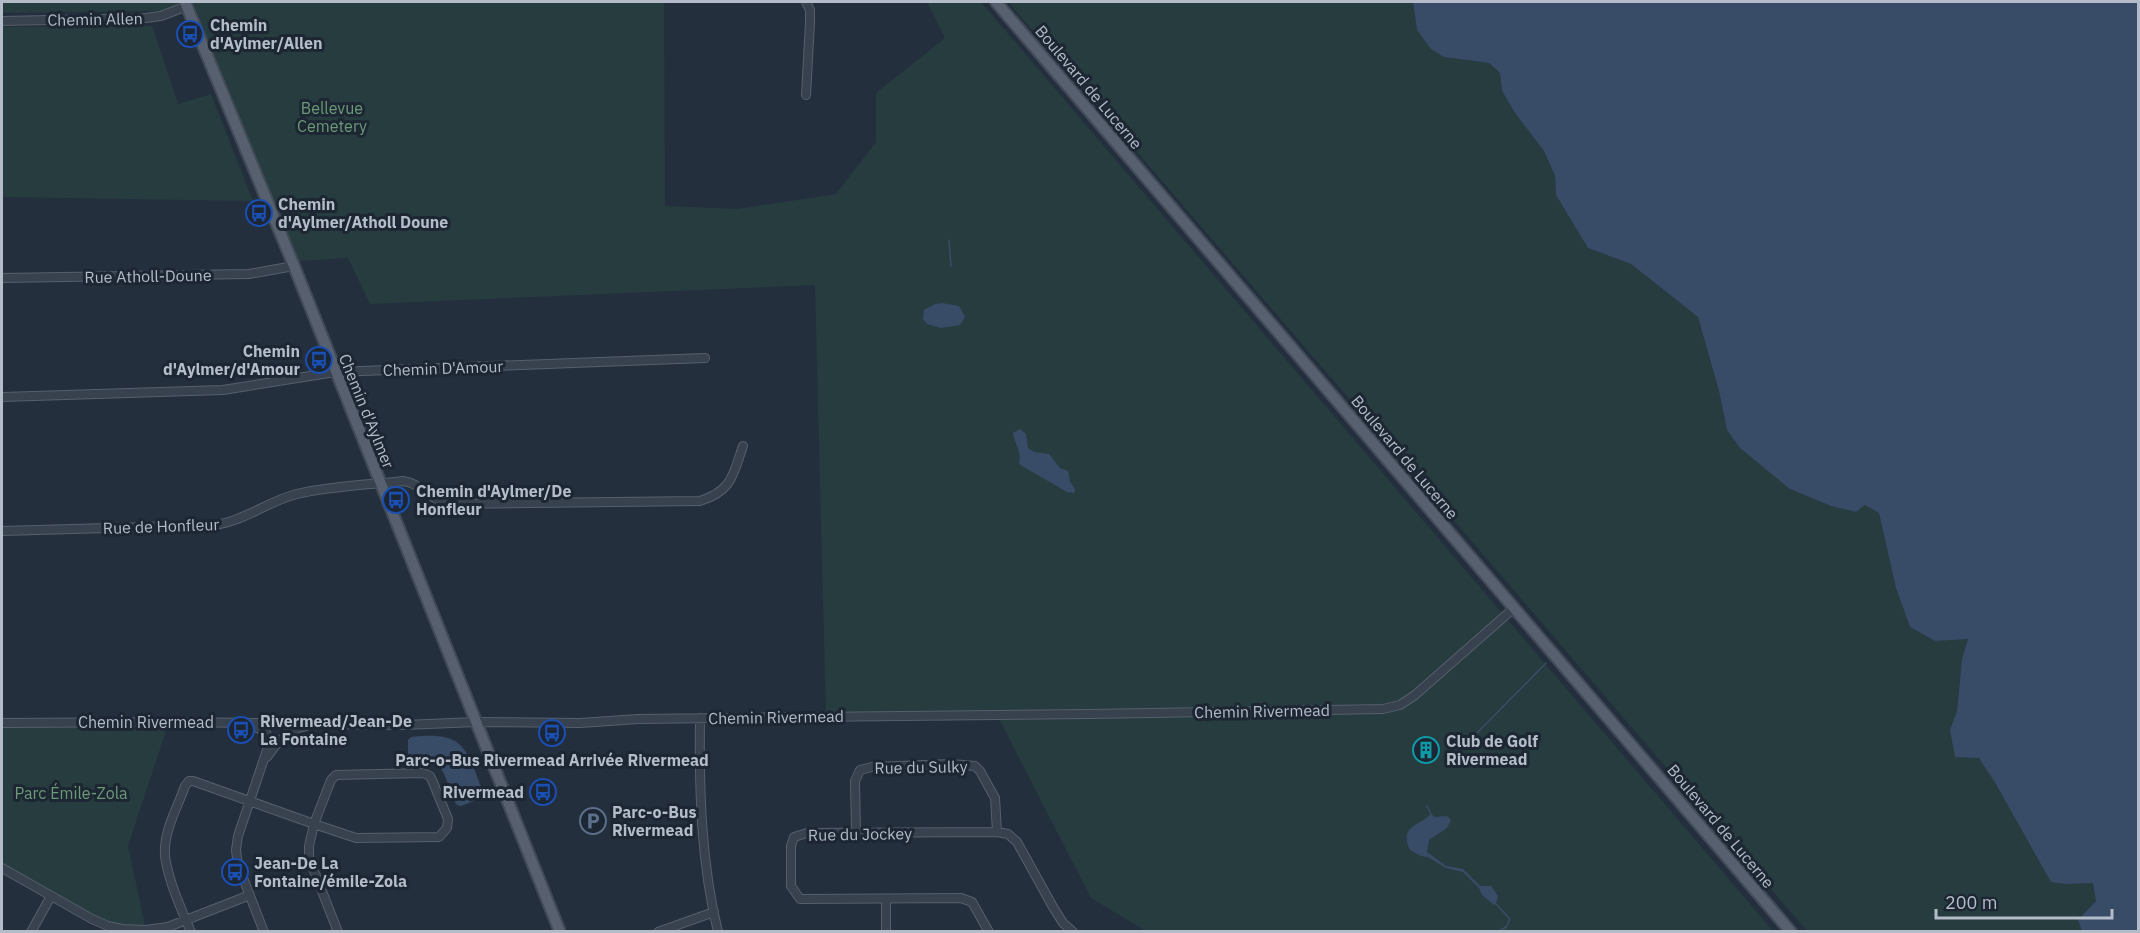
<svg xmlns="http://www.w3.org/2000/svg" width="2140" height="933" font-family="'IBM Plex Sans',sans-serif">
<rect width="100%" height="100%" fill="#242f3e"/>
<path fill="#263c3f" d="M2,2H179L180,4L172,11L2,13Z
M193,2H664L665,206L738,209L836,194L876,142V93L945,38L927,2H981L1773,931H1146L1091,898L997,715L826,717L815,285L370,304L348,258L298,261Z
M1008,2H1413L1417,30L1444,57L1489,63L1500,73L1502,91L1515,113L1544,151L1555,176L1556,195L1588,248L1631,264L1698,317L1719,391L1727,430L1790,489L1831,506L1856,512L1865,505L1879,513L1896,588L1910,627L1935,641L1968,638L1962,659L1957,711L1950,730L1979,758L2066,884L2093,882L2096,901L2078,920L2082,931H1807Z
M152,26L178,104L211,94L253,201L2,197V27Z
M169,722L128,846L146,930L108,926L2,868V723Z"/>
<path fill="#394c67" d="M1413,2H2138V931H2082L2078,920L2096,901L2093,883L2066,884L2051,882L1996,784L1979,758L1955,757L1950,730L1957,711L1962,659L1968,639L1935,641L1910,627L1896,588L1879,513L1865,505L1856,512L1831,506L1790,489L1740,448L1727,430L1719,391L1698,317L1631,264L1588,248L1556,195L1555,176L1544,151L1515,113L1502,91L1500,73L1489,63L1444,57L1431,49L1417,30Z
M942,303L959,306L965,317L960,325L941,328L927,324L923,319L924,310L935,304Z
M1020,429L1026,434L1028,448L1034,452L1049,454L1060,468L1068,471L1070,482L1075,489L1074,493L1067,492L1022,466L1019,463C1022,452 1015,445 1013,433Z
M411,737C465,731 466,748 483,792L481,798L461,806L457,805C448,793 448,771 435,763C427,758 416,761 408,757V740Z
M1431,814L1435,817L1447,816L1451,820L1447,828L1429,840L1427,852L1446,866L1463,869L1480,886H1491L1498,896L1497,901L1494,905L1482,895L1479,888L1463,872L1446,868L1428,857L1421,856L1410,850C1398,826 1421,825 1431,814Z"/>
<g fill="none" stroke-linecap="round" stroke-linejoin="round">
<path stroke="#394c67" stroke-width="1.5" d="M949,240L951,266
M1458,754L1462,743L1475,735L1546,663
M1427,806L1431,814
M1495,903L1510,919L1506,927L1499,931"/>
<defs>
<path id="minor" d="M806,2L810,10V22L806,95
M2,21L146,18L161,16L187,6
M2,278L249,274L294,266
M2,397L223,390L335,372L705,358
M2,531L214,525C245,521 268,501 297,494C331,486 368,485 403,481C422,483 429,502 454,504L700,501C732,491 733,475 743,446
M700,718C699,789 701,863 718,932
M2,723L169,722L404,725L476,722L580,723L638,719L1088,714L1383,709L1400,705L1415,695L1514,608
M252,726L265,731L270,741L238,836L236,850L238,865L264,932
M267,757C277,743 288,729 306,726
M423,773L430,776L432,780L448,819L447,828L439,837L356,838L314,824L331,780L336,775Z
M856,833L855,781L860,770L872,767L951,764L975,766L980,771L995,798L997,832
M2,868L92,919L108,926L122,929L146,930L168,927L250,895
M886,899V932
M31,932L51,896
M191,932C182,911 163,869 165,848C166,827 178,806 185,786L189,781H193L314,824L309,846V858L338,932
M658,932L714,912
M989,932L972,902L961,898L800,899L791,886V846L794,837L807,833L997,832L1008,834L1017,842L1053,907L1063,923L1073,932"/>
<path id="major" d="M185,2L294,266L560,932
M996,2L1791,932"/>
</defs>
<use href="#minor" stroke="#565f6c" stroke-width="10"/>
<use href="#major" stroke="#414a57" stroke-width="14"/>
<use href="#minor" stroke="#38414e" stroke-width="8"/>
<use href="#major" stroke="#56606e" stroke-width="10"/>
</g>
<defs>
<symbol id="bus-ring" viewBox="-11 -11 22 22"><circle r="9.5" fill="#1d2633" stroke="#1a4fb4" stroke-width="1.5"/><path d="M-5-6H5V4H4V6H2V4H-2V6H-4V4H-5ZM-3.5-4V0h7V-4ZM-3.5 1.2v1.5H-2V1.2ZM2 1.2v1.5H3.5V1.2Z" fill="#1a4fb4"/></symbol>
<symbol id="building-ring" viewBox="-11 -11 22 22"><circle r="9.5" fill="#1d2633" stroke="#0f9aa8" stroke-width="1.5"/><path d="M-4-6H4V6H1V3H-1V6H-4ZM-2.5-4.3h1.7v1.8h-1.7ZM.8-4.3h1.7v1.8H.8ZM-2.5-1h1.7V.8h-1.7ZM.8-1h1.7V.8H.8Z" fill="#0f9aa8"/></symbol>
<symbol id="parking-ring" viewBox="-11 -11 22 22"><circle r="9.5" fill="#1d2633" stroke="#5c6f8a" stroke-width="1.5"/><path d="M-3.5-5.5H1a3.5 3.5 0 0 1 0 7H-1V5.5H-3.5ZM-1-3.4V-.6H.8a1.4 1.4 0 0 0 0-2.8Z" fill="#5c6f8a"/></symbol>
</defs>
<g fill-rule="evenodd">
<use href="#bus-ring" x="175" y="19" width="30" height="30"/>
<use href="#bus-ring" x="244" y="198" width="30" height="30"/>
<use href="#bus-ring" x="304" y="345" width="30" height="30"/>
<use href="#bus-ring" x="381" y="485" width="30" height="30"/>
<use href="#bus-ring" x="226" y="715" width="30" height="30"/>
<use href="#bus-ring" x="537" y="718" width="30" height="30"/>
<use href="#building-ring" x="1411" y="735" width="30" height="30"/>
<use href="#bus-ring" x="528" y="777" width="30" height="30"/>
<use href="#parking-ring" x="578" y="806" width="30" height="30"/>
<use href="#bus-ring" x="220" y="857" width="30" height="30"/>
</g>
<g text-anchor="middle" dominant-baseline="central" stroke-width="6" stroke-linejoin="round" paint-order="stroke">
<g font-size="16" fill="#b4bcc9" stroke="#1d2633">
<text transform="translate(95 19) rotate(-1)">Chemin Allen</text>
<text transform="translate(1089 87) rotate(50)">Boulevard de Lucerne</text>
<text transform="translate(148 276) rotate(-1)">Rue Atholl-Doune</text>
<text transform="translate(443 368) rotate(-2)">Chemin D'Amour</text>
<text transform="translate(367 411) rotate(68)">Chemin d'Aylmer</text>
<text transform="translate(1405 457) rotate(50)">Boulevard de Lucerne</text>
<text transform="translate(161 526) rotate(-2)">Rue de Honfleur</text>
<text transform="translate(1262 711) rotate(-1)">Chemin Rivermead</text>
<text transform="translate(776 717) rotate(-1)">Chemin Rivermead</text>
<text x="146" y="722">Chemin Rivermead</text>
<text transform="translate(921 767) rotate(-1)">Rue du Sulky</text>
<text transform="translate(1721 826) rotate(50)">Boulevard de Lucerne</text>
<text transform="translate(860 834) rotate(-1)">Rue du Jockey</text>
</g>
<g font-size="16" font-weight="bold" fill="#b4bcc9" stroke="#1d2633" text-anchor="start">
<text x="210" y="25">Chemin<tspan x="210" dy="18">d'Aylmer/Allen</tspan></text>
<text x="278" y="204">Chemin<tspan x="278" dy="18">d'Aylmer/Atholl Doune</tspan></text>
<text x="300" y="351" text-anchor="end">Chemin<tspan x="300" dy="18">d'Aylmer/d'Amour</tspan></text>
<text x="416" y="491">Chemin d'Aylmer/De<tspan x="416" dy="18">Honfleur</tspan></text>
<text x="260" y="721">Rivermead/Jean-De<tspan x="260" dy="18">La Fontaine</tspan></text>
<text x="1446" y="741">Club de Golf<tspan x="1446" dy="18">Rivermead</tspan></text>
<text x="552" y="760" text-anchor="middle">Parc-o-Bus Rivermead Arrivée Rivermead</text>
<text x="524" y="792" text-anchor="end">Rivermead</text>
<text x="612" y="812">Parc-o-Bus<tspan x="612" dy="18">Rivermead</tspan></text>
<text x="254" y="863">Jean-De La<tspan x="254" dy="18">Fontaine/émile-Zola</tspan></text>
</g>
<g font-size="16" fill="#6b9a76" stroke="#1d2633">
<text x="332" y="108">Bellevue<tspan x="332" dy="18">Cemetery</tspan></text>
<text x="71" y="793">Parc Émile-Zola</text>
</g>
</g>
<rect width="2140" height="933" fill="none" stroke="#b4bcc9" stroke-width="6"/>
<path d="M1936 909v9h176v-9" fill="none" stroke="#b4bcc9" stroke-width="3"/>
<text x="1945" y="909" font-size="18" fill="#b4bcc9" stroke="#1d2633" stroke-width="4.5" paint-order="stroke">200 m</text>
</svg>
